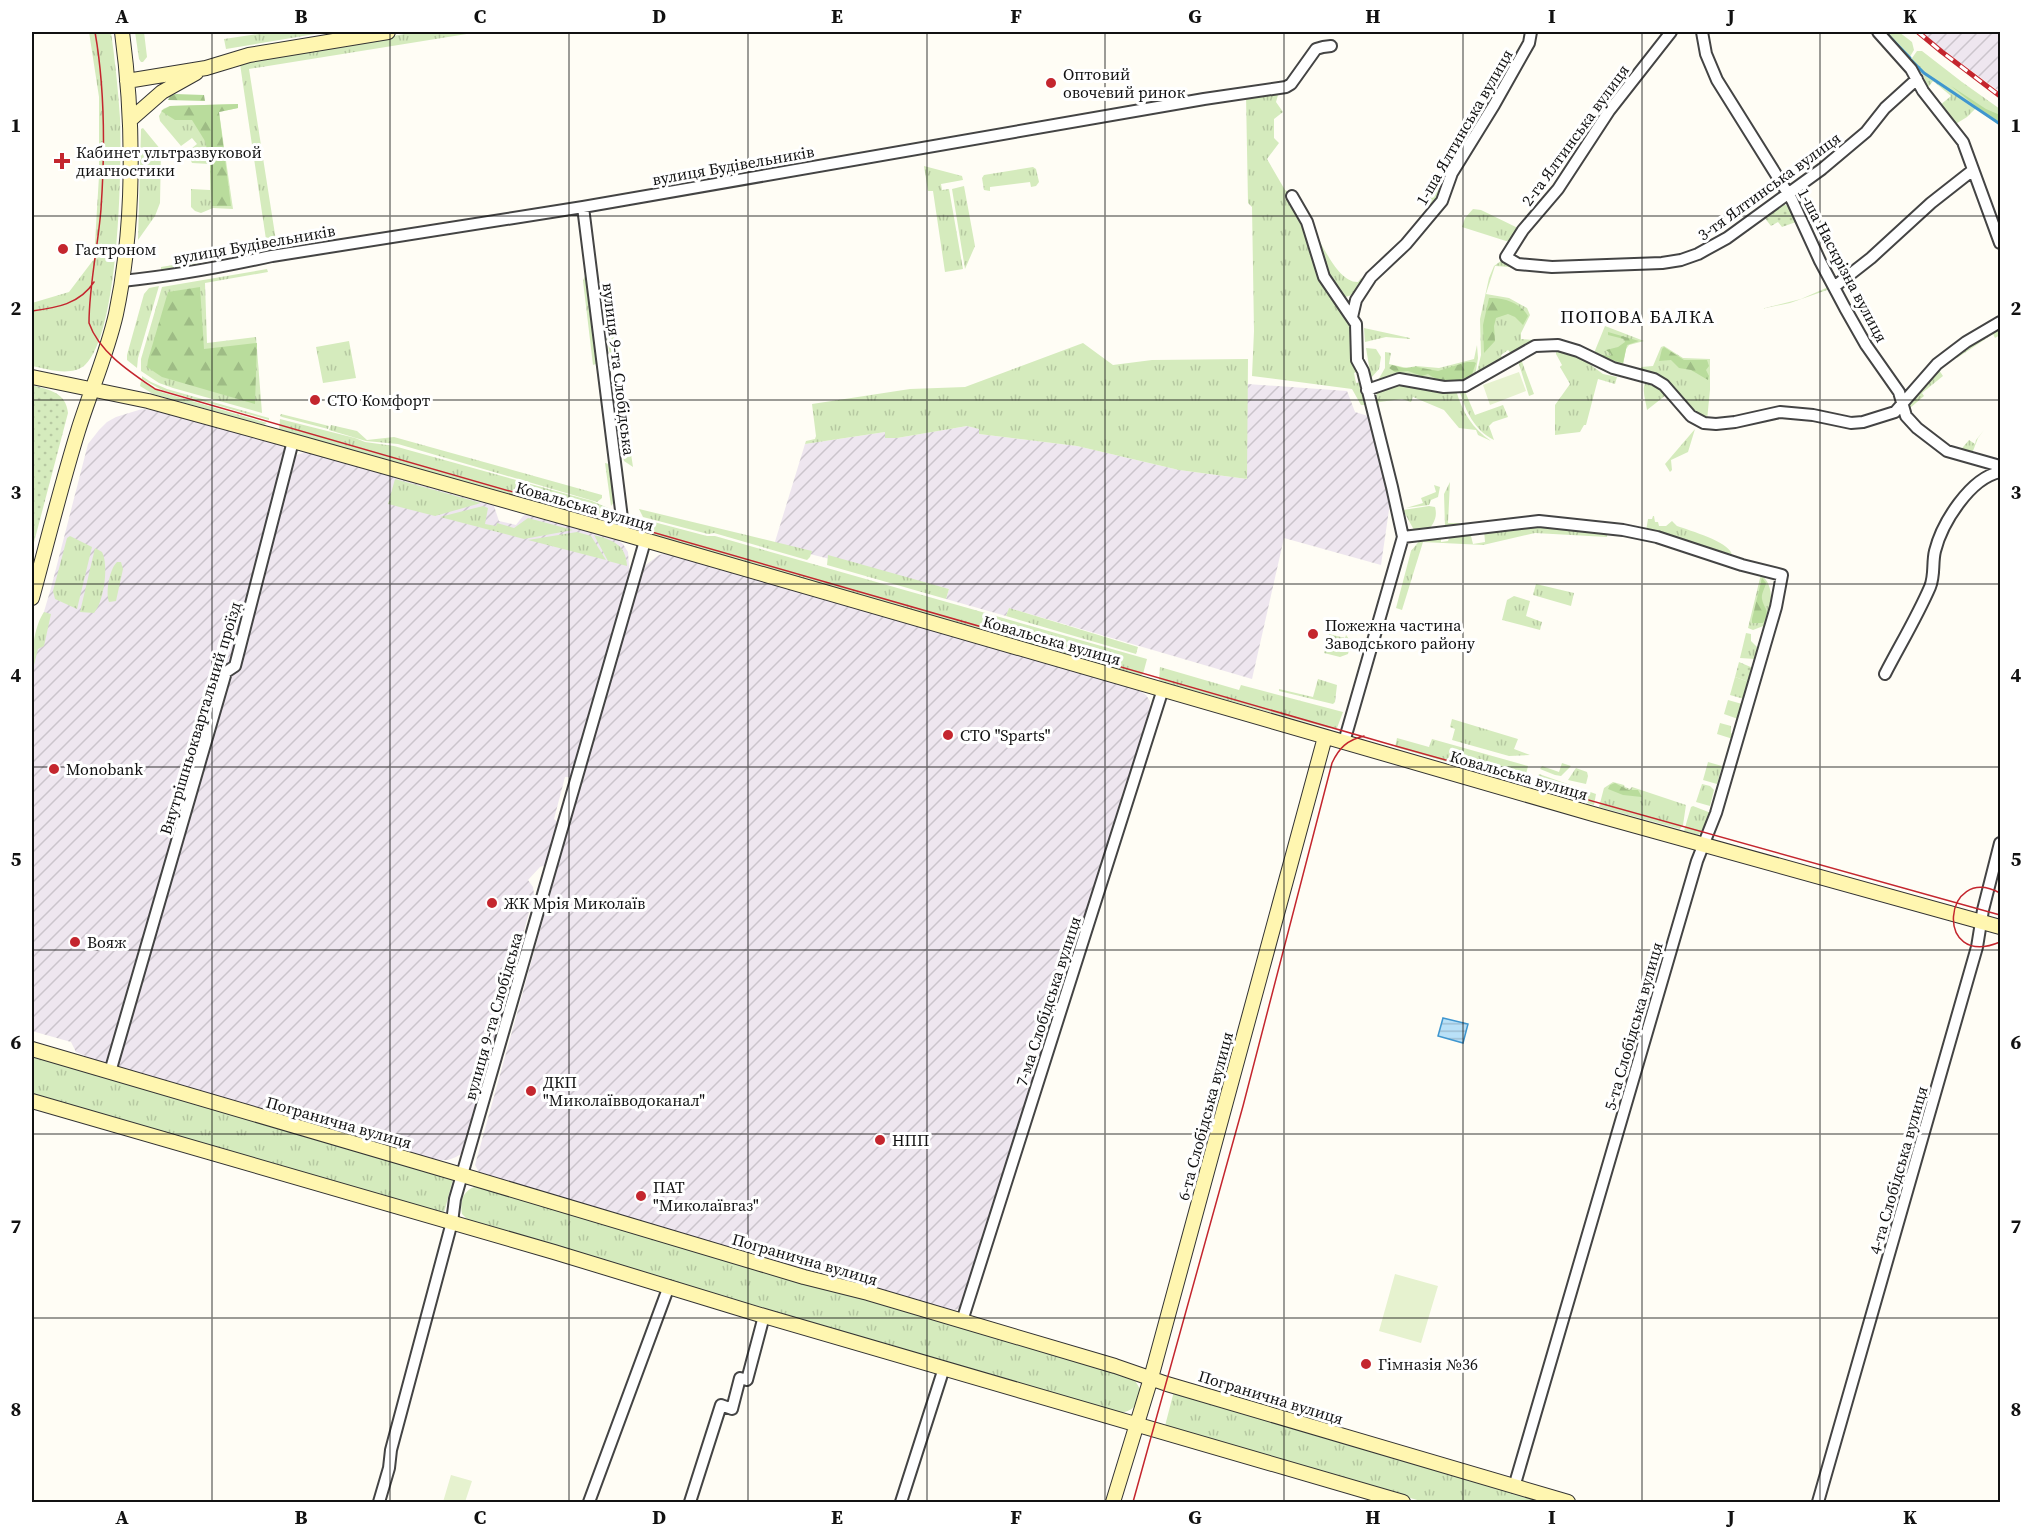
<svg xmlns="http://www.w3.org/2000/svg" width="2032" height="1534" font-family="'Source Serif 4',serif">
<defs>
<pattern id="industrial-furrows" width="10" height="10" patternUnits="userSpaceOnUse" patternTransform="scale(1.5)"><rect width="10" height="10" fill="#eee6ef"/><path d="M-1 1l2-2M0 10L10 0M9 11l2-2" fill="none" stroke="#cbc4cc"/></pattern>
<pattern id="grass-tufts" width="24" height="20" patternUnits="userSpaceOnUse" patternTransform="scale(1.5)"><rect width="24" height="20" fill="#d5ebbd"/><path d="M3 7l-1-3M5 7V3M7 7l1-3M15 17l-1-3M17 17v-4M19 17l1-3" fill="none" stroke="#b6c8a1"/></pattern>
<pattern id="forest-firs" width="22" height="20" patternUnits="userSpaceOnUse" patternTransform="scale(1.5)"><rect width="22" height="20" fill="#b9dc9c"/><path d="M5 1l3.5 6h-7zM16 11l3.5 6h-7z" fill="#9ebc85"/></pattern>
<pattern id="park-dots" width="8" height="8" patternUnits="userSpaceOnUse" patternTransform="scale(1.5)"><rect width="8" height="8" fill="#d5ebbd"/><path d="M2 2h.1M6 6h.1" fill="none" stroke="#b6c8a1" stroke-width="1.8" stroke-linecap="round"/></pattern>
<pattern id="water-rules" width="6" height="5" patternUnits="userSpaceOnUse" patternTransform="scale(1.5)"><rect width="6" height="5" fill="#b9e0f7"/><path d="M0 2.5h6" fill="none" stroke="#9ebfd3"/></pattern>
</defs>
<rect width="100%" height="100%" fill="#fffdf5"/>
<path fill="url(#industrial-furrows)" d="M1922,32H2000V92L1934,43Z
M1247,384L1347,391L1355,412L1368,416L1391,496L1381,565L1284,538L1252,679L1009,608L1006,616L946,599L949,589L774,545L805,444L885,432L897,438L967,426L979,429V434L1077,446L1179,470L1247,479Z
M142,409L157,411L281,445L293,456L306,452L494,506L499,521L516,525L523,516L528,514L616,539L623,544L628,552L630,580L574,777H565L554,819L559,823L548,864L540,867L528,880L533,887L534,894L464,1152L456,1157L448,1160H431L100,1062L76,1052L71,1042L32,1031V652L51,588L88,444L99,430L107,422L116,417Z
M667,553L1137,689L1146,695L1150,701V713L965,1303L959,1309L947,1311L485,1177L480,1174L475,1165L638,577L647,564L659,555Z"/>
<path fill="url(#grass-tufts)" d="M89,32H111C115,60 118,89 120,118C122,167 119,333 85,365C71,377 47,369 32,366V303L69,292L94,259L99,176V97Z
M135,32H144L147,57L143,62H141L139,59Z
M272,32H327L226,49L224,39Z
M417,32H479L249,69L277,247L268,253L240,64L250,59Z
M1882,32H1899L1912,42L1914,50L1908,60Z
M1917,51H1922L1962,82L2000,109V126L1976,108L1967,117L1954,125L1939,106L1951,96L1933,81L1926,90L1924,76L1910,61Z
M1283,91L1278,95L1276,102L1283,112L1274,119V138L1279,143L1267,159L1285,190L1295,194L1306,230L1350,317L1358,371L1354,373L1356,383L1362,382L1367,405H1361L1352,389L1252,376L1254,331L1252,207L1248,203L1246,95Z
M238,104V108L219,112L233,209L213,208L201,213L195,211L191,207V189L210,190V164L192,163L187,152L197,144L192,138L181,146L160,121L159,116L163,109L170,106Z
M143,128L161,150L160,203L155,216L138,240L141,129Z
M924,166L962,176L963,180L941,184L942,190L949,189L963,269L945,272L933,191H928Z
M1033,167L1036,169L1039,182L1036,186L1031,187L1030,182L990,187V191L984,190L982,178L984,175Z
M1439,180L1442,192L1438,203L1431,206L1425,199Z
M964,186L975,246L965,269L952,189Z
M1473,209L1481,210L1522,230L1512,241H1506L1462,227L1465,218Z
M1316,235C1325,250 1340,283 1358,282L1361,278L1365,281L1357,293L1340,299L1324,273Z
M1505,258L1543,269L1495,266L1486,294L1509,298L1527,308L1530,315L1521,333V339L1547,341L1527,346L1511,353L1508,350L1501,355L1502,358L1476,376L1481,355L1480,319L1489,278L1494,266Z
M198,261L199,266L161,272V267Z
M267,269L268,272L205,283L207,343L256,337L262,413L173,388L159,383L141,371V359L162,287Z
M1822,275L1830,289L1790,303L1761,309L1801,299L1826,288L1827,285Z
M585,276L596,361V364L593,365L583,281Z
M159,286L138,358L137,368L127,360V355L144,294L149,288Z
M610,301L617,357L611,360L603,318L605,302Z
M1605,326L1644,341L1629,345L1626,349L1623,365L1605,360L1594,353Z
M1364,328L1410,338V339L1386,337L1365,342Z
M2000,328V335L1995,338L1993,334L1957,358H1953L1977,341Z
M349,341L356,378L323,383L316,347Z
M1083,343L1113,365L1152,360L1248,359L1247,479L1179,470L1077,446L979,434V429L967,426L897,438H885V432L805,444L806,441L815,439L816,436L812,404L910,389L965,387Z
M1477,345L1478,358L1475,377L1456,383L1377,382L1385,368V352L1391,353L1389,364L1407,368L1416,366L1439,368L1474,359Z
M1664,346L1683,358L1710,359V390L1707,420L1698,417L1641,371V367L1653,366L1661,347Z
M1366,348L1376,349L1381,357L1379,369L1371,378Z
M1556,349L1580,357L1603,374L1617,377L1615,384L1598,379L1586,425H1584L1580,432L1555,435V405L1570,384L1560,367L1562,365L1556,354Z
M1521,359L1534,394L1529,396L1518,361Z
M1939,370L1943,376L1922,393L1924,396L1910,408L1912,417L1907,410L1908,400Z
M142,376L151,382L167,389L269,418V420L162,390L142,379Z
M621,376L626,419H622L617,416L613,381Z
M141,381L161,392L267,423L264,425L153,394L140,386Z
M1646,381L1657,387L1666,395L1647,410C1646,401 1641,390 1646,381Z
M1390,385L1456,390C1462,412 1473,429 1491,441L1478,435L1476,430L1459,428L1444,410L1413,397L1411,402L1402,399L1379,402V409C1375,392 1374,393 1390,385Z
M1464,389L1475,415L1503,405L1508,417L1493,422L1489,426L1494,440C1474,430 1466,411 1459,390Z
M281,414L329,426L328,429L282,417L280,416Z
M280,419L355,438L365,442L394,446L592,501L615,511L616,524L279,430Z
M331,425L357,431L367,440L394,437L602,495V498L597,502L398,444L366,441L329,430Z
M621,427H627L633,467L624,461L619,430Z
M1695,429L1688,452L1671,460L1672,470L1670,472L1665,464Z
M1984,430L1978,438L1971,456L1958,453L1969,440L1975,444L1976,440Z
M605,463L609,464L614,502L611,506Z
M395,479L481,503L435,516L388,504Z
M1450,482L1448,523H1460V528L1445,527L1444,494Z
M1434,485L1440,487L1438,497L1431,500L1429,505L1406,508L1423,503L1421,498L1436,492Z
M483,506L488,508L485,524L496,526L497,523L514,528L528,518L573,530L524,539L440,517Z
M1429,506L1435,507C1438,518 1433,525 1426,532L1414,530L1403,510Z
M639,509L812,551L810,557L807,560L714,533L708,534L643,517Z
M631,516L707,536H715L1147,659L1143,674L1139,676L637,530Z
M1653,516H1654L1655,522H1658L1659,526H1666L1672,521L1677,526C1691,531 1727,541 1732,554L1709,552L1646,531L1648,519H1652Z
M1539,523L1608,530L1607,537L1535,533L1483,545L1423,542L1402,610L1396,608L1411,551L1420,540L1441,536V542L1448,541L1450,535L1470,532L1473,544L1485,542L1484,530Z
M577,532L591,536L606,560L528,540Z
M594,535C612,540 626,544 627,566L608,561Z
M70,536L92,547L77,609L55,599L53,591L67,538Z
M95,548L102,552C109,565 104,602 94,613L80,612Z
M828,555L949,589L946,599L827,565Z
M117,562H121L123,569L116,601L109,602C105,592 110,568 117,562Z
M1761,574C1776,588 1771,607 1766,625L1753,630L1748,628Z
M1536,584L1574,593L1571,606L1533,595Z
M1514,596L1530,601L1526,616L1542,622L1540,630L1502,620L1507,600Z
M1009,608L1138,647L1136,654L1006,616Z
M44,612L51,614L44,646L38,649L32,673C31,655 34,626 44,612Z
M1746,633L1751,634V641L1759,649L1755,659L1740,658Z
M1329,634L1345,638L1346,635C1352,642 1350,646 1348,654L1340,657L1324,653Z
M1160,667L1239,690L1241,685L1343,712L1337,728H1328L1165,683L1159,680Z
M1735,677L1749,682L1744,699L1730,695Z
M1318,679L1337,685L1335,702L1333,704L1279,691V689L1313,697Z
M1728,700L1742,704L1738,719L1724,714Z
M1452,719L1518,739L1514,749L1530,755L1509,756L1452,740L1455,729L1450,727Z
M1720,723L1731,726V733L1734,735L1733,739L1717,734Z
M1397,738L1429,747L1432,739L1528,766L1525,778L1521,783L1395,747Z
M1708,762L1722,766L1717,784L1703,780Z
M1562,763L1571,766L1561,776L1555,775L1540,769L1542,766L1559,772Z
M1576,768L1587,772L1588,776L1586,784L1568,780Z
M1539,774L1596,794L1594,805L1540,790L1537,783Z
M1613,782L1624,785L1625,787L1630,789L1632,787L1686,805L1683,825L1680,829L1599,807L1604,788Z
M1702,784L1710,786L1714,790L1710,806L1696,802Z
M1693,806L1711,813L1704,830L1698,835L1684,831L1691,807Z
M32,1055L453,1179L444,1213L32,1095Z
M474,1187H482L1133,1377L1140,1389C1136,1404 1137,1410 1120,1413L469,1221L462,1214C460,1202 462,1192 474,1187Z
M1174,1391L1549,1502H1424L1165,1426Z"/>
<path fill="url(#forest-firs)" d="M1951,86L1986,109L2000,115V126Z
M175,94L204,95L205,101L168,100L170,96Z
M238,104V108L219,112L231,206H212L210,164L202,158L207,149L205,141L192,120H175L161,111L170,106Z
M200,287L204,349L257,343L255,404L162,377L147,367L148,360L168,292Z
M1489,298C1503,297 1521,303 1528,316L1523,325L1515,317L1508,314L1496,318L1494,326L1495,341L1484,353L1483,325Z
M1608,332L1639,341L1627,345L1623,363L1605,358L1601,355L1610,356L1611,354L1606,350L1618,347L1625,342L1624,339L1608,335Z
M1664,347L1684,360H1707L1709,366L1706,370L1709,376L1708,380L1691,370L1679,368L1671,360L1659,361L1662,349Z
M1467,362H1474L1476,363L1471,377C1457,382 1441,384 1428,374L1422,376L1408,371L1395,372L1389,368L1392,365L1403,368L1417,367L1438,371Z
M1762,578L1766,583C1765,588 1761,594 1762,599C1764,610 1771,609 1763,623H1752V619Z
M1615,783L1628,790H1638L1642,797L1623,795L1608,789L1610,785Z"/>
<path fill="url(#park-dots)" d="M1783,204L1788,206L1796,222L1782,227L1778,222L1771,226L1764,217Z
M32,385C49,390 66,392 68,413L32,550Z
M1739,662L1753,668L1749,682L1735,677Z"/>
<path fill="#e6f2cf" d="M1519,372L1526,391L1490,405L1483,385Z
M1395,1274L1438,1286L1421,1343L1379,1331Z
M451,1475L472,1481L465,1502H443Z"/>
<path fill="url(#water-rules)" stroke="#3f96cf" stroke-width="1.5" d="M1443,1018L1468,1024L1463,1043L1438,1036Z"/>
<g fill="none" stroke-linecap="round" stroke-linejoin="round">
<path stroke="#3f96cf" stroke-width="3" d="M1885,32L1910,58
M1911,60L1924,73L2000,124"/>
<defs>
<path id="street" d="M1671,32L1609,111L1558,189L1523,230L1506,257L1518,264L1552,267L1662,263L1681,260L1698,254L1727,238L1822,169L1866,132L1885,108L1917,79
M1702,32L1706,54L1717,80L1792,200L1820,261L1845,308L1866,345L1899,392L1906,416L1917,428L1947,451L2000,466
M1878,32L1911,69L1923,91L1963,142L2000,243
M1292,196L1307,222L1324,277L1356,324L1357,360L1363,371L1392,487L1403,537L1344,742
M583,207L624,534
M122,281C172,276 222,267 272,256L583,207L1204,99L1286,87L1291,84L1316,49L1323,47L1331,46
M1834,287L1871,258L1931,203L1973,170
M1352,317L1356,300L1371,277L1406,244L1442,201L1452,173L1494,105L1529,43L1531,32
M1367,390L1399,379L1444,387L1465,386L1535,346L1558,345L1578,351L1613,368L1654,379L1664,385L1691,416L1704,423L1716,424L1735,422L1780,412L1813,415L1851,423L1863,422L1895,412L1937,364L1966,342L2000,322
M1403,537L1539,521L1623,530L1657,537L1742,565L1782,575L1776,607L1716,813L1697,861L1514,1487
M1885,674C1900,645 1917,617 1930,587C1935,575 1932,563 1935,551C1942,523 1970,478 2000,472
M110,1072L226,672L235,666L293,441
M962,1321L1163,689
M379,1502L389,1468L391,1450L452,1222L455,1199L645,541
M589,1502L669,1286
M690,1502L721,1405L732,1409L740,1378L747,1380L764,1316
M901,1502L944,1368
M1818,1502L1977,947L1983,910L2000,843"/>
<path id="secondary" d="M127,81L206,68L249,55L388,32
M130,120L162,92L196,73
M32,377L148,401L293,441L624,534L1593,814L2000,927
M32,598C47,543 61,486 78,431C90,392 107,354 116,314C135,224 134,122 122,32
M32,1049L462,1175L804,1277L868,1293L1115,1366L1167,1384L1568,1502
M32,1101L554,1252L764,1316L1403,1502
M1113,1502L1151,1378L1325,737"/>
</defs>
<use href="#street" stroke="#444" stroke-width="14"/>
<use href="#secondary" stroke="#333" stroke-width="16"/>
<use href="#street" stroke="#fff" stroke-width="10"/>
<use href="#secondary" stroke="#fff6b0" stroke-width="14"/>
<path stroke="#c4262e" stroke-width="1.5" d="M95,32C105,89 105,151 101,209C98,247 89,285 89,323C99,352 130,372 155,389L1392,745L2000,915
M32,311C56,308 80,304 94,282
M2000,893C1943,862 1933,970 2000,942
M1133,1502L1243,1106L1332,763C1339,748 1347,740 1364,736"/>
<defs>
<path id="rail" d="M1918,32L1942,52L2000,96"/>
</defs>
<use href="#rail" stroke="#c4262e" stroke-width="5"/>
<use href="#rail" stroke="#fff" stroke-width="3" stroke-dasharray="9" stroke-linecap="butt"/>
</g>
<path fill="none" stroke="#111" stroke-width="1.5" stroke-opacity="0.55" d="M212,32V1502M390,32V1502M569,32V1502M748,32V1502M927,32V1502M1105,32V1502M1284,32V1502M1463,32V1502M1642,32V1502M1820,32V1502M32,216H2000M32,400H2000M32,584H2000M32,767H2000M32,950H2000M32,1134H2000M32,1318H2000"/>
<g fill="#c4262e" stroke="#fff" stroke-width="2">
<circle cx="1051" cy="83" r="6"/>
<path d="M59 152h6v6h6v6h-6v6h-6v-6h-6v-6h6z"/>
<circle cx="63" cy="249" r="6"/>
<circle cx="315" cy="400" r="6"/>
<circle cx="1313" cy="634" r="6"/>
<circle cx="948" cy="735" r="6"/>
<circle cx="54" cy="769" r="6"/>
<circle cx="492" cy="903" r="6"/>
<circle cx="75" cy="942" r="6"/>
<circle cx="531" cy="1091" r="6"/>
<circle cx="880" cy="1140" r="6"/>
<circle cx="641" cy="1196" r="6"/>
<circle cx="1366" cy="1364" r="6"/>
</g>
<g text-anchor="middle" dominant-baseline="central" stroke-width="6" stroke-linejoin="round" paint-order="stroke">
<g font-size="16" fill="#111" stroke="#fff" text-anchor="start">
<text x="1063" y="74">Оптовий<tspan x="1063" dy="18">овочевий ринок</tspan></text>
<text x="76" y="152">Кабинет ультразвуковой<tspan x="76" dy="18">диагностики</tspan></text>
<text x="75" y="249">Гастроном</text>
<text x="327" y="400">СТО Комфорт</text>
<text x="1325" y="625">Пожежна частина<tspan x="1325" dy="18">Заводського району</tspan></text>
<text x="960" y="735">СТО "Sparts"</text>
<text x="66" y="769">Monobank</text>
<text x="504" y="903">ЖК Мрія Миколаїв</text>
<text x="87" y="942">Вояж</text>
<text x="543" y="1082">ДКП<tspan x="543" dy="18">"Миколаївводоканал"</tspan></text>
<text x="892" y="1140">НПП</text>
<text x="653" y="1187">ПАТ<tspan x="653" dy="18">"Миколаївгаз"</tspan></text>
<text x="1378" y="1364">Гімназія №36</text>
</g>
<g font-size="16" fill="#111" stroke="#fff">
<text transform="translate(1464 127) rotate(-60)">1-ша Ялтинська вулиця</text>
<text transform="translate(1575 135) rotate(-54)">2-га Ялтинська вулиця</text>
<text transform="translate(733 165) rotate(-10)">вулиця Будівельників</text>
<text transform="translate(1769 186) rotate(-36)">3-тя Ялтинська вулиця</text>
<text transform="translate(254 244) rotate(-10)">вулиця Будівельників</text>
<text transform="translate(1843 265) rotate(62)">1-ша Наскрізна вулиця</text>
<text transform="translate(619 369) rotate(83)">вулиця 9-та Слобідська</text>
<text transform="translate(585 506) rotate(16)">Ковальська вулиця</text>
<text transform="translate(1052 640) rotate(16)">Ковальська вулиця</text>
<text transform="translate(200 718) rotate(-73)">Внутрішньоквартальний проїзд</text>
<text transform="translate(1519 775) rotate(16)">Ковальська вулиця</text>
<text transform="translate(1048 1001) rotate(-72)">7-ма Слобідська вулиця</text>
<text transform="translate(493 1016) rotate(-74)">вулиця 9-та Слобідська</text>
<text transform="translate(1633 1026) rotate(-74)">5-та Слобідська вулиця</text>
<text transform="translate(1205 1116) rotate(-75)">6-та Слобідська вулиця</text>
<text transform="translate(339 1122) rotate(16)">Погранична вулиця</text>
<text transform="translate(1898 1170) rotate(-74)">4-та Слобідська вулиця</text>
<text transform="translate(805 1259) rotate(16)">Погранична вулиця</text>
<text transform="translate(1271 1397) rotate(17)">Погранична вулиця</text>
</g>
<g font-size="18" letter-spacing="1.5" fill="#111" stroke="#fff">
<text x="1638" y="316">ПОПОВА БАЛКА</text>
</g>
</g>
<rect width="2032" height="1534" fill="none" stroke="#ffffff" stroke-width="66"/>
<rect x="33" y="33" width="1966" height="1468" fill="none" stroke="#111" stroke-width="2"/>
<g font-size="20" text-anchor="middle" font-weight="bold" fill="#111">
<text x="122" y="23">A</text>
<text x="301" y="23">B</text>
<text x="480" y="23">C</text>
<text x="659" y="23">D</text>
<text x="837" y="23">E</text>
<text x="1016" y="23">F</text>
<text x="1195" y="23">G</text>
<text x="1373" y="23">H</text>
<text x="1552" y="23">I</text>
<text x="1731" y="23">J</text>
<text x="1910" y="23">K</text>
<text x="16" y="132">1</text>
<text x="2016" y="132">1</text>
<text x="16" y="315">2</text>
<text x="2016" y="315">2</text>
<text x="16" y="499">3</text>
<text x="2016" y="499">3</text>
<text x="16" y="682">4</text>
<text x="2016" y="682">4</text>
<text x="16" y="866">5</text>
<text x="2016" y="866">5</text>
<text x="16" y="1049">6</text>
<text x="2016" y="1049">6</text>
<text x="16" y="1233">7</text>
<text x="2016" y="1233">7</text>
<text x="16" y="1416">8</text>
<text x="2016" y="1416">8</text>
<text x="122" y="1524">A</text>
<text x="301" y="1524">B</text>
<text x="480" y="1524">C</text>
<text x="659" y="1524">D</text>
<text x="837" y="1524">E</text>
<text x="1016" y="1524">F</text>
<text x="1195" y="1524">G</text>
<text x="1373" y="1524">H</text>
<text x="1552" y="1524">I</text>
<text x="1731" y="1524">J</text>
<text x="1910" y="1524">K</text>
</g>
</svg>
